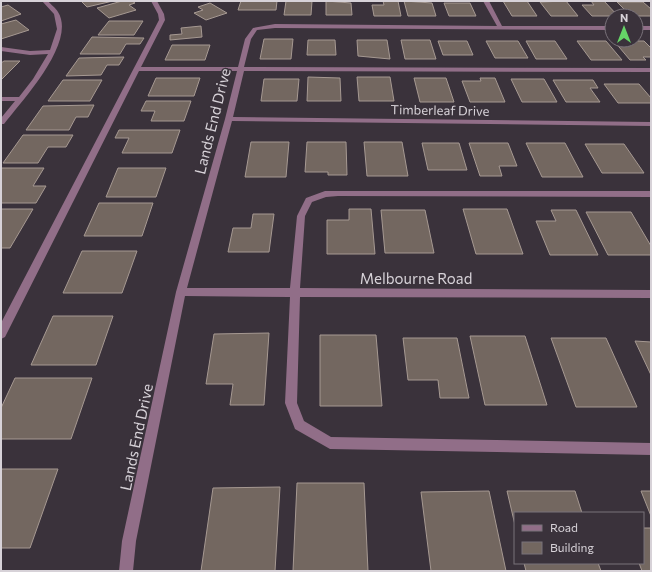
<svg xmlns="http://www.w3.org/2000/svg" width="652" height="572" font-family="Commissioner,sans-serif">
<rect width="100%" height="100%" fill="#3a323b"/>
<path fill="#736760" stroke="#a69992" d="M81,1H113L87,7Z
M122,1H132L135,3L129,5L136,10L109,18L97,8Z
M241,1H277L276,10H238Z
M286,1H312L311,15H284Z
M326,1L351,3L352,15H326Z
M383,1H398L401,16H374L372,5H384Z
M404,1L432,3L436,16H408Z
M503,1H527L537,16H512Z
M566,1L578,16H551L540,2Z
M591,1H604L618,16H592L582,5H594Z
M617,2H643L651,9V16H631Z
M210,3L227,13L206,20L194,13L203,10L198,7Z
M444,3H470L476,16H449Z
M8,5L21,14L1,21V7Z
M16,20L29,30L1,39V24Z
M109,21H143L134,35H98Z
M201,26L202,37L170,40V35L182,34L181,28Z
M92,37L144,38L140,44H126L120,54H80Z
M264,39H293L291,59H260Z
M308,40H335L336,55H307Z
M357,40H387L390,59L358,56Z
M401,40H430L436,59H405Z
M438,41H467L473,55H443Z
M486,41H518L528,58H495Z
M526,41H555L567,59H536Z
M577,41H606L622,60H591Z
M614,41H644L651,48V57H643L646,60H630Z
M172,45H210L205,60H165Z
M124,57L119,65H107L101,75L66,76L79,58Z
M4,61H20L1,80V63Z
M308,77L340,78L341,101H307Z
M357,77H390L394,101H359Z
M156,78H200L194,96H148Z
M414,78H446L454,102H420Z
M480,78H495L505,102H470L462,81H481Z
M264,79H299L297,101H261Z
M511,79H544L557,102H522Z
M63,80H102L90,101H48Z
M553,80H593L598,88H590L600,102H566Z
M604,84H639L651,98V103H618Z
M146,101H191L184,121H151L155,111H141Z
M94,105L88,117H76L69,130H26L43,106Z
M119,130H180L172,153H122L129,138H115Z
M23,135H73L66,147H48L38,163H3Z
M251,142H289L286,177H245Z
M307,142H346L347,175H328V172H305Z
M364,142H402L408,176H367Z
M422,143H459L467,170H428Z
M469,143H508L517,166H499L502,176H480Z
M526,143H565L583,177H542Z
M585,144H624L644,173H602Z
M1,168H44L33,186H46L36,203H1Z
M118,168H166L156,197H106Z
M99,203H153L142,236H84Z
M1,209H33L10,248H1Z
M349,209H371L375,254H327V220H349Z
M463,209H507L523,254H476Z
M381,210H425L434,253H385Z
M551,210H576L598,255H550L536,221H556Z
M586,212H631L651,246V255H608Z
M253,214H274L269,252H228L233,228H251Z
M82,251H137L122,293H63Z
M53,316H113L96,365H31Z
M269,333L264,405H230L233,384H206L214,334Z
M320,335H376L382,406H320Z
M470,336H525L547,405H485Z
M403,338H457L469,398H440L438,380H408Z
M551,338H606L637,407H576Z
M635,341L651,342V375Z
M15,378H92L71,439H1V408Z
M1,469H58L30,548H1Z
M297,483H364L368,571H293Z
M280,487L275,571H201L213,488Z
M489,491L506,571H431L421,492Z
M507,491H575L582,513H515V525Z
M641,491H651V516Z
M643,528H651V571H642L639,563H643Z
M524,563H598L601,571H526Z"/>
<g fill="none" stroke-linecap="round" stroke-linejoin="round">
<path fill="#916e88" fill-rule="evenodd" d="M42,1H48C51,5 56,8 58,12C77,42 22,101 4,124H1V118L15,101H1V97H19L33,79L48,54L30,55L1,51V47L30,51L50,50L57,29L54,14Z
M151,1H157L164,14L165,20L141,67H238L245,39L253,28L275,24L497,26L483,1H489L502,26H612V30L275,28L257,30L251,39L244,67L651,68V72L244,71L233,117L651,122V126L232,121L187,288H290L297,216L306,198L325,191H651V197L338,196L326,197L312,202L305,216L300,288L651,290V298L300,297L297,403L304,421L331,437L651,443V455L330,449L295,429L285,403L290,297L185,296L136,541L133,571H119L122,541L176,292L225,119L237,71H139L5,337L1,339V323L159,20L158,14Z
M636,26H651V30H636Z"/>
</g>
<g text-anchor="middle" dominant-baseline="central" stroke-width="3" stroke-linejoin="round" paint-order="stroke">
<g font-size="13" fill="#d7d2d8" stroke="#3a323b">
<text transform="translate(440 110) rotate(1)">Timberleaf Drive</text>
</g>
<g font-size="15" fill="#d7d2d8" stroke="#3a323b">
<text transform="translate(212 121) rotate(-76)">Lands End Drive</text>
<text x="416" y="278">Melbourne Road</text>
<text transform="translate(136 437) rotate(-78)">Lands End Drive</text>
</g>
</g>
<rect width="652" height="572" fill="none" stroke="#d7d2d8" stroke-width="4"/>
<rect x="514" y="512" width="130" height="52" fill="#3a323b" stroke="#79727a"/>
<rect x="522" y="525" width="20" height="6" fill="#916e88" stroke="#79727a"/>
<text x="550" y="532" font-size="12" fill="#d7d2d8">Road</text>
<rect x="522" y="542" width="20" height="12" fill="#736760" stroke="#79727a"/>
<text x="550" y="552" font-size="12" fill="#d7d2d8">Building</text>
<g transform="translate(624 28)"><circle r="19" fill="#3a323b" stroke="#79727a"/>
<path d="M0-3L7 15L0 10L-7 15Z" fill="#65d467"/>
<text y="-6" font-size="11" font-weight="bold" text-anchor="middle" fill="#d7d2d8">N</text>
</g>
</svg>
